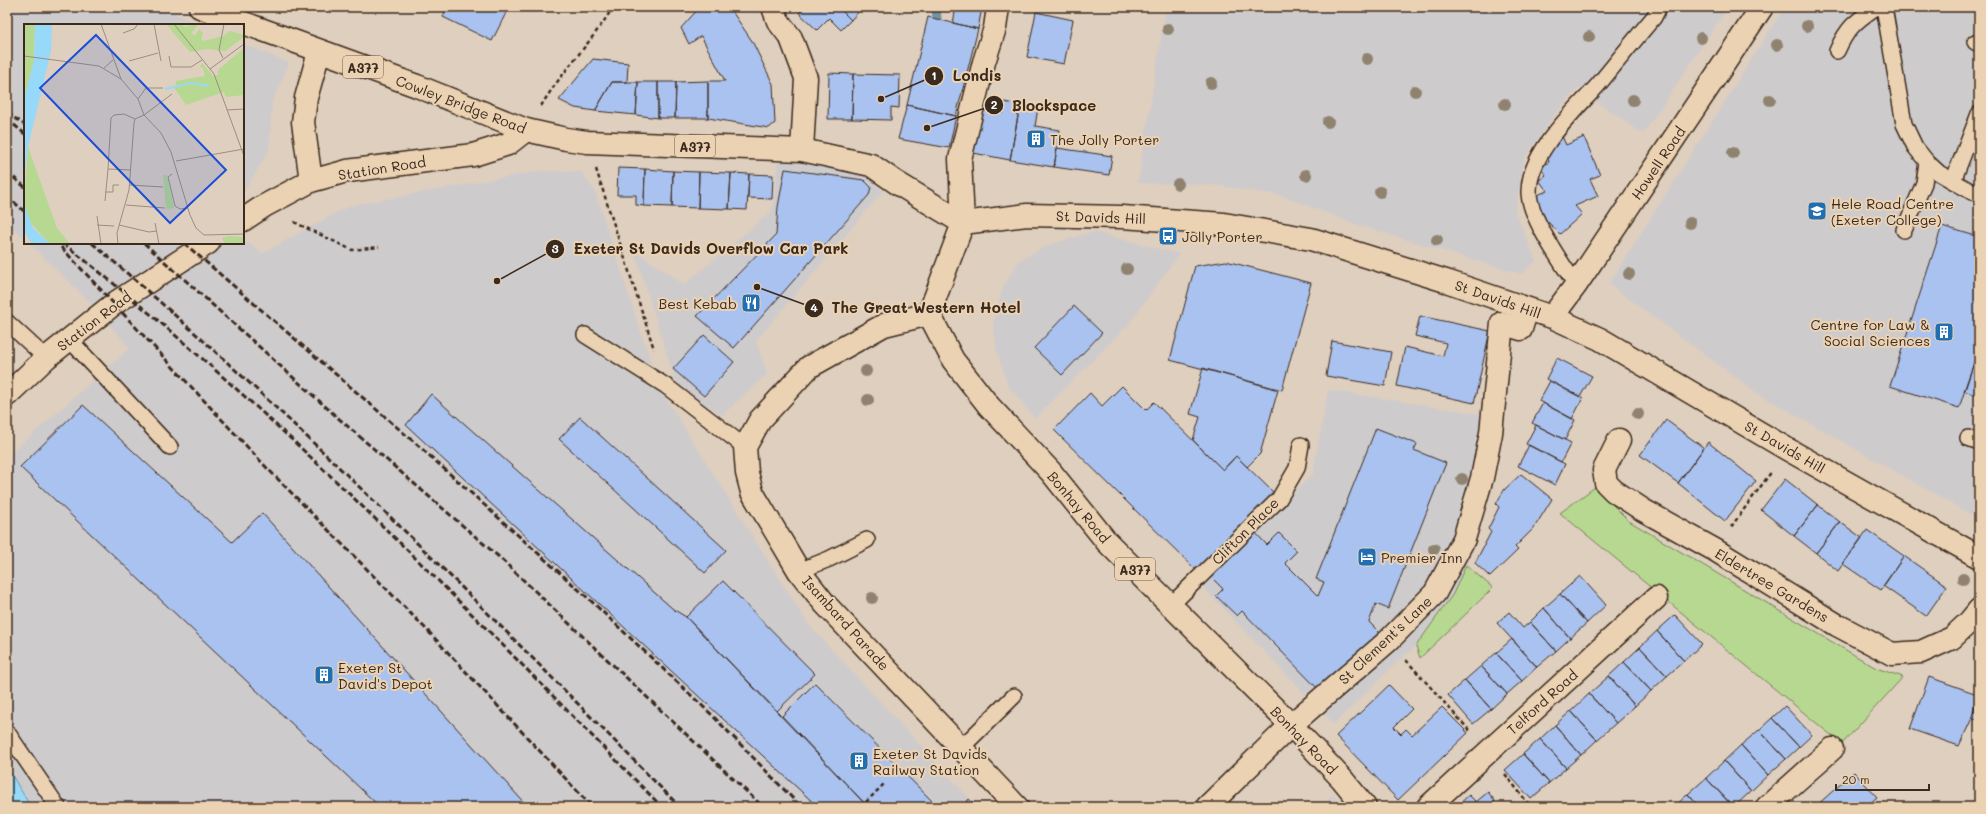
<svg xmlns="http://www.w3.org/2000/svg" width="1986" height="814" font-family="Mali,sans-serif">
<rect width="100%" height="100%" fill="#decfbf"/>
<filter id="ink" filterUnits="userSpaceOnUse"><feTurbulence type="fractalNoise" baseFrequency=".025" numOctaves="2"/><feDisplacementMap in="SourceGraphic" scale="8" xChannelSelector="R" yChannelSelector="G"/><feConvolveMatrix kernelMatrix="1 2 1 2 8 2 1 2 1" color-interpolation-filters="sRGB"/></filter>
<g filter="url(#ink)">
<path fill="#cecbcd" d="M7,7H161L198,25H25V239L7,222Z
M1166,7H1728L1643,134L1578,88L1553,117L1524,159L1515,212L1536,261L1521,274L1361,226L1280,195L1213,185L1138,183Z
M1785,7H1979V519L1757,393L1609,284Z
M243,44L289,63L272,102L269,150L243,193Z
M778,161L862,172L883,191L756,341L767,374L722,415L677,386L634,250L684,285L772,211Z
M540,171L581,172L595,191L659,388L808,624L977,807H31L7,767V457L130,348L88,300L29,243H243V240L263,253L349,206Z
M1093,232L1179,254L1128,325L1035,418L1008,386L997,351L993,322L1003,287L1020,260L1049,245Z
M1328,390L1474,413L1495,420L1490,459L1466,565L1453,594L1416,646L1398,661L1334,724L1200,584L1313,474Z
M1333,795L1344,807H1320Z"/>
<path fill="#b7d891" stroke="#798158" d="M1595,487L1629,521L1876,668L1903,677L1842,744L1560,513Z
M1466,565L1493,588L1420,658L1416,646L1453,594Z"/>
<path fill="#96d9f8" stroke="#7293a1" d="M7,767L31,807H7Z"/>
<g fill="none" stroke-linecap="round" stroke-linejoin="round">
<path stroke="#7293a1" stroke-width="9" d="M936,7L937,19"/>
</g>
<path fill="#aac2ef" stroke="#3b2a1e" d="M447,7H509L492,41L443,17Z
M700,7H729L752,41L773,84L775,123L769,128L708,118V81H725L701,36L689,44L681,28Z
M805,7H838L851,20L841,30L829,18L817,30L799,13Z
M838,7H856L860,10L851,20Z
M956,7H982L978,29L953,23Z
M1036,12L1073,20L1064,64L1027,57Z
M928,17L978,29L956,116L907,105Z
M593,59L628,63L627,82H612L595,111L575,108L559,100Z
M829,73L853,74L852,119H828Z
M853,74L900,75L899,108L891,107V120L852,119Z
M708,81V118H675L676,82Z
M612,82H638L636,115L595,111Z
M638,82H658V118L636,115Z
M658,82H676L675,118H658Z
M1004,102L1020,105L1010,160L968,152L976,109L1003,113Z
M907,105L956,116L949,148L898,139Z
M1020,105L1038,108L1035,126L1060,130L1054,167L1010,160Z
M1561,134L1566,145L1584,137L1600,175L1590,179L1598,196L1575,206L1582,214L1560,234L1546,220L1535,196L1547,191L1539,180L1546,175L1540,168L1549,162L1546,152Z
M1057,148L1112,156L1109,175L1054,167Z
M618,168L645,169L644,206L636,205V195H617Z
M645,169L673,171L672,207L644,206Z
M785,169L864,180L871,187L869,195L734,348L697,316L776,235L778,207Z
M673,171L699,172L698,208L672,207Z
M699,172L731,173L729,209L698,208Z
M731,173L749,174L747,210L729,209Z
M749,174L773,175L772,199L748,198Z
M1942,226L1979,237V348L1959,408L1890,386Z
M1226,261L1311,283L1282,390L1170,360L1195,266Z
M1074,306L1102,333L1062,375L1034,348Z
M1420,316L1490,331L1474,403L1397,386L1405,347L1443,356L1446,343L1415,336Z
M704,335L734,362L704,396L673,369Z
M1332,341L1391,352L1385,386L1326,376Z
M1979,348V396L1964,391Z
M1557,358L1592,376L1580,397L1546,379Z
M1203,368L1278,390L1260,454L1247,467L1236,456L1223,470L1193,440L1200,417L1190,414Z
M1550,381L1583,398L1572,419L1539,401Z
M1122,386L1146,410L1154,402L1223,470L1236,456L1274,493L1197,571L1054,430L1090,393L1102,406Z
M431,394L673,609L686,617L868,807H818L406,425Z
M1543,403L1575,420L1565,440L1532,423Z
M83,405L232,542L262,513L528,807H380L20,467Z
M580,417L726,550L705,573L559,439Z
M1666,420L1704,448L1678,483L1640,455Z
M1536,425L1571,443L1561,462L1526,444Z
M1376,428L1417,444L1414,450L1446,463L1388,609L1376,604L1369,622L1385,638L1320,691L1242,611L1237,616L1216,596L1223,589L1207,573L1252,529L1267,545L1279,533L1297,551L1285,563L1318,596L1324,582L1316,579Z
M1708,442L1756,481L1725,521L1678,483Z
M1529,445L1565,464L1555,485L1518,466Z
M1521,474L1552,499L1534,528L1515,547L1518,550L1490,577L1475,563L1491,532L1488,529L1499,507L1496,504L1504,490Z
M1785,479L1818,505L1794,536L1761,510Z
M1818,505L1840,522L1816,553L1794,536Z
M1840,522L1862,538L1838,571L1816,553Z
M1867,530L1904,556L1881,590L1843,564Z
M1904,556L1947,586L1926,616L1883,586Z
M1580,576L1606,605L1587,623L1560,594Z
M723,581L815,674L777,711L686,617Z
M1560,594L1587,623L1570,638L1544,608Z
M1544,608L1570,638L1556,651L1530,622Z
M1509,612L1523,628L1530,622L1556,651L1537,667L1497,623Z
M1675,615L1702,644L1684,661L1657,631Z
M1657,631L1684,661L1667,676L1640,647Z
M1512,639L1537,667L1522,681L1496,653Z
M1640,647L1667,676L1651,691L1624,662Z
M1496,653L1522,681L1507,694L1481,666Z
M1624,662L1651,691L1635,706L1609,676Z
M1481,666L1507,694L1491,709L1465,680Z
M1609,676L1635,706L1616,723L1589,694Z
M1929,677L1977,694L1972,718L1959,746L1910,729Z
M1465,680L1491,709L1473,724L1448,695Z
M815,683L938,807H868L782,716Z
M1389,685L1412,709L1394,727L1401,734L1406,729L1412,735L1442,707L1468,733L1398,800L1336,736Z
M1979,691V720L1972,718Z
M1589,694L1616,723L1597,740L1571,711Z
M1785,706L1812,735L1799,747L1772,718Z
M1571,711L1597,740L1581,755L1555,725Z
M1772,718L1799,747L1786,759L1759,730Z
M1555,725L1581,755L1566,768L1540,739Z
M1759,730L1786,759L1768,775L1741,745Z
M1540,739L1566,768L1549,783L1523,754Z
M1741,745L1768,775L1751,791L1724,761Z
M1523,754L1549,783L1531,799L1505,770Z
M1724,761L1751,791L1734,807L1706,778Z
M1854,772L1877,797L1866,807H1815Z
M1706,778L1733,807H1699L1688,794Z
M1488,792L1495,801L1488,807H1456L1469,795L1476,802Z
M1688,794L1699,807H1674Z
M969,799L977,807H962Z"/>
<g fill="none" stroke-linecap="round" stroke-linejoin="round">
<defs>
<path id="service" d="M1884,7L1904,124L1915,147L1927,162L1939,173L1972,192L1979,193
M1975,42L1979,44
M1837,51C1847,28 1855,22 1876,7
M1953,181L1979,114
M1904,230L1924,183L1927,162
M1576,285C1562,263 1530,219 1529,193C1528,153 1573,113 1598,85C1617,62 1635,39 1654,17L1659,7
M7,322L46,358
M585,335L666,386L745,447
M69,339L170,447
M1968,438L1979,442
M799,571L829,559L867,540
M1171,605L1279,499L1297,468L1301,445
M7,732L58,807
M961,748L1014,696"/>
<path id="pedestrian" d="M1291,725L1388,641L1435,593L1464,539L1482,478L1491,433L1502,323L1521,329L1527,309"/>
<path id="minor" d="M773,7L778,21L791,38L806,78L802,150
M998,7L995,28L984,62L960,159L963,223L1027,215L1122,217L1224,224L1311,239L1449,282L1552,317L1600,339L1787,449L1979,557
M311,181L303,122L306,98L319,52
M243,220L264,206L311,181L347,171L473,155L508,144L526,130
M929,314L884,325L809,367L760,420L745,447L747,473L752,492L799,571L825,604L1017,807
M1552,317L1576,285L1762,7
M7,395L46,358L115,303L208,243
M1619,440L1604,470L1606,483L1614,491L1643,510L1715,550L1837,625L1892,654L1921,652L1952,638L1970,621L1979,610
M1207,807L1291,725
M1428,807L1656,598
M1767,807L1832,749"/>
<path id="trunk" d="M200,7L417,86L526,130L566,139L587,142L802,150L871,165L897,183L963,223L929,314L953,360L989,406L1051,472L1107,542L1291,725L1342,779L1365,807"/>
</defs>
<use href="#service" stroke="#3b2a1e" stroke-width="18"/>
<use href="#pedestrian" stroke="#3b2a1e" stroke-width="25"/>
<use href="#minor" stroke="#3b2a1e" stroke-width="25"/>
<use href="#trunk" stroke="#3b2a1e" stroke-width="25"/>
<path stroke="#3b2a1e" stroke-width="2.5" stroke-dasharray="4 3" stroke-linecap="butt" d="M541,106C562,71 592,42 613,7
M596,169L654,349
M294,222L352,250L379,247
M1731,527L1772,471
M1406,660L1470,731
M1505,774L1531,807
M861,807L884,784"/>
<use href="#service" stroke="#ebd2b3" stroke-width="15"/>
<use href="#pedestrian" stroke="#ebd2b3" stroke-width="22"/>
<use href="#minor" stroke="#ebd2b3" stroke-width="22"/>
<use href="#trunk" stroke="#ebd2b3" stroke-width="22"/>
<path stroke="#3b2a1e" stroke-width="3" stroke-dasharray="6 3" stroke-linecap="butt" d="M7,113L25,125
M7,119L25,134
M7,172L25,187
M7,196L25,212
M63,243C279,412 470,612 662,807
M92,243C299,419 489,614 680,807
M144,243L337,417L499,557L763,807
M184,243L421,448L589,599L712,715L801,807
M61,247L266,467L427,630L592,807"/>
</g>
<g fill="#8f8370">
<circle cx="1807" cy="26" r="6"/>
<circle cx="1168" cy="29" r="6"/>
<circle cx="1589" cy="37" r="6"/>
<circle cx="1701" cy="38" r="6"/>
<circle cx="1777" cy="45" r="6"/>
<circle cx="1367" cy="59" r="6"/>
<circle cx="1211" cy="83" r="6"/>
<circle cx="1415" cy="91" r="6"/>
<circle cx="1633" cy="100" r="6"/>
<circle cx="1770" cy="100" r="6"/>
<circle cx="1505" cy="104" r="6"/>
<circle cx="1328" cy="122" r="6"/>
<circle cx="1733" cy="153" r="6"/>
<circle cx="1306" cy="175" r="6"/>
<circle cx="1178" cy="184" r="6"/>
<circle cx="1380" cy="192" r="6"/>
<circle cx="1690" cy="223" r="6"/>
<circle cx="1437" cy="240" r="6"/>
<circle cx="1127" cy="269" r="6"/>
<circle cx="1629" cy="274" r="6"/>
<circle cx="866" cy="371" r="6"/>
<circle cx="868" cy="400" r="6"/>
<circle cx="1638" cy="414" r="6"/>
<circle cx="1462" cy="479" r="6"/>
<circle cx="1434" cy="549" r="6"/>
<circle cx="1963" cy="579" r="6"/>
<circle cx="872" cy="598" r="6"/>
</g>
</g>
<defs>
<symbol id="building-square" viewBox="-11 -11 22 22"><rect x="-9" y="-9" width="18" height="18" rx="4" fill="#1f6fb2" stroke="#ebd2b3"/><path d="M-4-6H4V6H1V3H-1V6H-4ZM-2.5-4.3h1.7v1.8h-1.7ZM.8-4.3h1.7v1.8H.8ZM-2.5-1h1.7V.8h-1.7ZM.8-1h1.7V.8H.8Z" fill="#fff"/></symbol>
<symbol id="university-square" viewBox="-11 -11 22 22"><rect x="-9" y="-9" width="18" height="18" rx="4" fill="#1f6fb2" stroke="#ebd2b3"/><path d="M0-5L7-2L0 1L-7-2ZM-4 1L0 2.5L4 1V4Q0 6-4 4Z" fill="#fff"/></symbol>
<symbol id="bus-square" viewBox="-11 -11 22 22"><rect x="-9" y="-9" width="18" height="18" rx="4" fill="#1f6fb2" stroke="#ebd2b3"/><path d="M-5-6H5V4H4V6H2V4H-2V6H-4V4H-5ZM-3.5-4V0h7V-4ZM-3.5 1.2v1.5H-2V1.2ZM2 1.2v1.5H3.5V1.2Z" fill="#fff"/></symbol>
<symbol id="restaurant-square" viewBox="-11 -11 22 22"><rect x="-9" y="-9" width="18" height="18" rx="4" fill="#1f6fb2" stroke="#ebd2b3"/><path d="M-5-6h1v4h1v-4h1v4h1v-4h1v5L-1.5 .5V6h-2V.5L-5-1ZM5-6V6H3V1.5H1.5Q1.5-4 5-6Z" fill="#fff"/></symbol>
<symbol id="hotel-square" viewBox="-11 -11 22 22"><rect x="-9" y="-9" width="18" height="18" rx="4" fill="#1f6fb2" stroke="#ebd2b3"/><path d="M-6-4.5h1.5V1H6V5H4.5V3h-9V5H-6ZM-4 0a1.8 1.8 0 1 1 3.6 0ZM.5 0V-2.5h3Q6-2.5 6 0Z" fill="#fff"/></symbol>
</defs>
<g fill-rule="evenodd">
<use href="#building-square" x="1025" y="128" width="22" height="22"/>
<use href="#university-square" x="1806" y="200" width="22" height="22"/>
<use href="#bus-square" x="1157" y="225" width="22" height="22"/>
<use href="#restaurant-square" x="740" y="292" width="22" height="22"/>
<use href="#building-square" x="1933" y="321" width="22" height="22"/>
<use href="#hotel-square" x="1356" y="546" width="22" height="22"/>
<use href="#building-square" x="313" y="664" width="22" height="22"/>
<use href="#building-square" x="848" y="750" width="22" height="22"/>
</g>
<g text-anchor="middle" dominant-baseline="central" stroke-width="4" stroke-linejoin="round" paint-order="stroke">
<g fill="#ebd2b3" stroke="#705c4b" stroke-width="1">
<rect x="343" y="56" width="40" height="22" rx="3"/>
<rect x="675" y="135" width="40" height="22" rx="3"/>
<rect x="1115" y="558" width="40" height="22" rx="3"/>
</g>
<g font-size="13" font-weight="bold" fill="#3b2a1e">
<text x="363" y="67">A377</text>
<text x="695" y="146">A377</text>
<text x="1135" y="569">A377</text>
</g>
<g font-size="14" fill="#3b2a1e" stroke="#ebd2b3">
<text transform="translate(461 104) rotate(21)">Cowley Bridge Road</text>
<text transform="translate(1658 163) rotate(-56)">Howell Road</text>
<text transform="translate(382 168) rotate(-9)">Station Road</text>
<text transform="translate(1101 217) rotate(2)">St Davids Hill</text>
<text transform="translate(1498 299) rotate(19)">St Davids Hill</text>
<text transform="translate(94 321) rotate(-37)">Station Road</text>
<text transform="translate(1785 447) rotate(30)">St Davids Hill</text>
<text transform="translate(1079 507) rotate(50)">Bonhay Road</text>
<text transform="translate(1245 531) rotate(-45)">Clifton Place</text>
<text transform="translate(1772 585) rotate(31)">Eldertree Gardens</text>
<text transform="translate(846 623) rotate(48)">Isambard Parade</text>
<text transform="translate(1385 640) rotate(-43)">St Clement's Lane</text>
<text transform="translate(1542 702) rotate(-42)">Telford Road</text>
<text transform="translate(1304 740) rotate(46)">Bonhay Road</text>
</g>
<g font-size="14" fill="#3b2a1e" stroke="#ebd2b3" text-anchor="start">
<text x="1050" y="139">The Jolly Porter</text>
<text x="1831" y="203">Hele Road Centre<tspan x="1831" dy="16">(Exeter College)</tspan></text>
<text x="1182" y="236">Jolly Porter</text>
<text x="737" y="303" text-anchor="end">Best Kebab</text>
<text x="1930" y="324" text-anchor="end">Centre for Law &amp;<tspan x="1930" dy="16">Social Sciences</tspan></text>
<text x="1381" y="557">Premier Inn</text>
<text x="338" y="667">Exeter St<tspan x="338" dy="16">David's Depot</tspan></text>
<text x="873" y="753">Exeter St Davids<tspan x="873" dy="16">Railway Station</tspan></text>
</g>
</g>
<g transform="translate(24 24)">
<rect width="220" height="220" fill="#decfbf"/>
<path d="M0,0H11L10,37L0,75ZM142,0H159L160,3L171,0L173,2L167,9L171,12L175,5L179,9L177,15L180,17L199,12L206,7L220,11V13L201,27L183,25L166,28ZM220,24V71L202,73L200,68L162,81L151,65L152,57L181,52L179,44L176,43L178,39L189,52L194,51V46ZM4,123L33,204L46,220H26L5,197L0,180ZM139,151H143L150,184L142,185ZM205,212L220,213V220H201L198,214Z" fill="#b7d891"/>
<path d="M11,0H28L27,27L4,123L0,158V75L10,37ZM0,180L9,204L26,220H8L0,207Z" fill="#96d9f8"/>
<path fill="none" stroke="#96d9f8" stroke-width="2" d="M141,65L167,59L185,62"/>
<path fill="none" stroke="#9d8d7f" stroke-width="1" d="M77,0L97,55L114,75L120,91L111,95L110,99L105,166L93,209L94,220M130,0L137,37M150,0L190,50L220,132M99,9L110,5L114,0M0,32L75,42L97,55M145,32L147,43H167L178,36M199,34L195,26L200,0M105,37L134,29M80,44L89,36M186,45L220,20M148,70L120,91L137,109L147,128L166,191L172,204L180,211M114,75L122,64H139M203,86L220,85M152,137L220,125M84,145L87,94L90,91L100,90L111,95M84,145L107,146M148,150L144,153L151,182L156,185L164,184M106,161L139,163M81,168H89V161H95M81,177L84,145M102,181L141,184M73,192L77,220M131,199L135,220M73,201L90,202M95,201L125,208L133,207M180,211L220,210"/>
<path fill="#1d4ed8" fill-opacity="0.15" stroke="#1d4ed8" stroke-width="2" d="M72,11L202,146L146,199L16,64Z"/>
<rect width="220" height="220" fill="none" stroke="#3b2a1e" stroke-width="2"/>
</g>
<path fill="none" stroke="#3b2a1e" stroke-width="1.5" d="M881 99L934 76M927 128L994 105M497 281L555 249M757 287L814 308"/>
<g fill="#3b2a1e" stroke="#ebd2b3" stroke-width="1.5">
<circle cx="881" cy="99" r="4"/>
<circle cx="927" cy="128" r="4"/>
<circle cx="497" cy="281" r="4"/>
<circle cx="757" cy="287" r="4"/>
<circle cx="934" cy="76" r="10"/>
<circle cx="994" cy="105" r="10"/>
<circle cx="555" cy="249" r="10"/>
<circle cx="814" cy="308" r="10"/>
</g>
<g font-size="12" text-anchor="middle" font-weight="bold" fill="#fff">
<text x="934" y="80">1</text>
<text x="994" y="109">2</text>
<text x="555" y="253">3</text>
<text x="814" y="312">4</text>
</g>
<g font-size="15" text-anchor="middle" font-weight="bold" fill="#3b2a1e" stroke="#ebd2b3" stroke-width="4" stroke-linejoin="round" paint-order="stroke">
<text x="977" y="81">Londis</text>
<text x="1054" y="111">Blockspace</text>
<text x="711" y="254">Exeter St Davids Overflow Car Park</text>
<text x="926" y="313">The Great Western Hotel</text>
</g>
<rect width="1986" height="814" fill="none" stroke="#ebd2b3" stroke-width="24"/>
<rect x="12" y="12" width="1962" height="790" fill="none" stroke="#3b2a1e" stroke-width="1.5" filter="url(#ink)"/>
<path d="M1836 784v6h93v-6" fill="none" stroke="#3b2a1e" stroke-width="2"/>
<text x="1842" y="784" font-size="12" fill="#3b2a1e" stroke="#ebd2b3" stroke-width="3" paint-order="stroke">20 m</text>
</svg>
